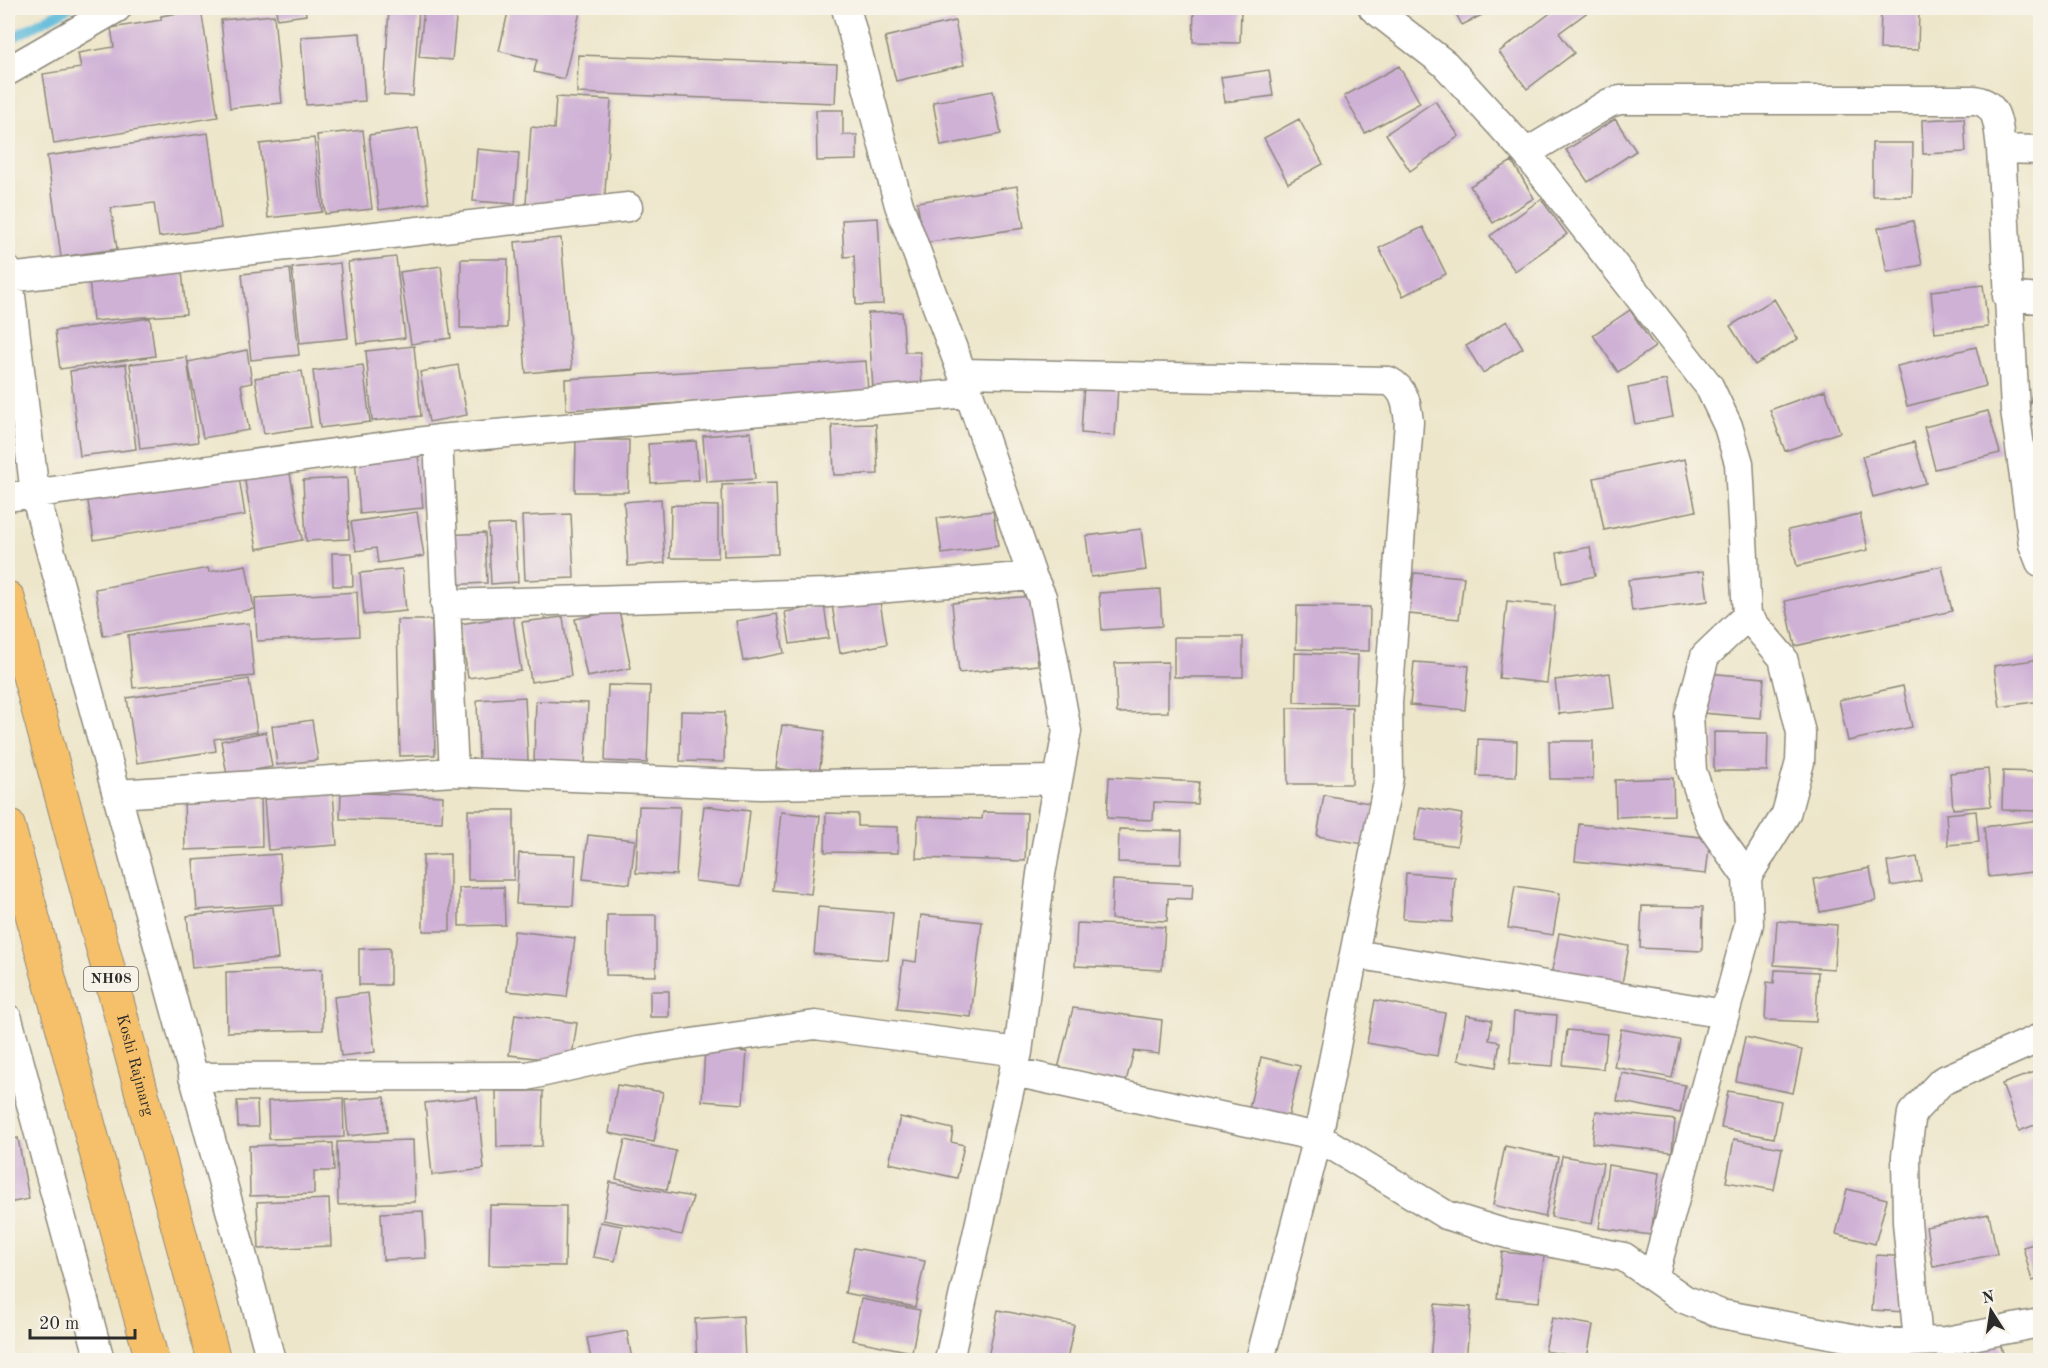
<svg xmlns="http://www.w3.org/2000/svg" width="2048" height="1368" font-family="'Old Standard TT',serif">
<rect width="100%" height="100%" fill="#f7f3e8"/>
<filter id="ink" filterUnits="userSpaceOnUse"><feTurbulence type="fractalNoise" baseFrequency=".0167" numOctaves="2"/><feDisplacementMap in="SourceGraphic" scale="12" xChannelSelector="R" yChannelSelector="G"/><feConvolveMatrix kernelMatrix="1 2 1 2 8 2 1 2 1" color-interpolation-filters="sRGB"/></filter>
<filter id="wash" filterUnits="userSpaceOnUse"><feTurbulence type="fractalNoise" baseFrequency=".008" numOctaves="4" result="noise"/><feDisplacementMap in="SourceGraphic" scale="24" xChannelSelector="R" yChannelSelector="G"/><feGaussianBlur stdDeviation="1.35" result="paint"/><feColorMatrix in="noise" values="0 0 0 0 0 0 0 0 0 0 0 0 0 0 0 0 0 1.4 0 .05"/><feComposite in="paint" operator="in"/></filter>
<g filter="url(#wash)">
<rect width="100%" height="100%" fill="#ede6ca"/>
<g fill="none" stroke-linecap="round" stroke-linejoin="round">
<path stroke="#5cb9da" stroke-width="10" d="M8,40L68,8"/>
</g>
<g id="blocks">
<path fill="#cfb1d6" d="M276,8H305L306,15L277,19Z
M389,8H419L413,96L384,95Z
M424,8H457L452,60L419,57Z
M509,8H581L564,79L534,72L537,60L499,51Z
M1194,8H1241L1240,43L1193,42Z
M1453,8H1496L1462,25Z
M1557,8H1593L1559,33L1574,53L1527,89L1499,52Z
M1881,8H1919L1918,50L1880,49Z
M201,9L218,117L54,144L43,74L81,68L78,53L114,47L111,28L161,20V16Z
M274,15L282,103L230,108L221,20Z
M955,21L964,65L896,81L885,37Z
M360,33L365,101L306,105L301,37Z
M578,55L837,64L835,103L577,93Z
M1399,66L1420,103L1365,133L1344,96Z
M1269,70L1273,96L1225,102L1221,77Z
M993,91L1001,134L941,146L933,102Z
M556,97L611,100L604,208L526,204L531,127L554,129Z
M1435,101L1459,136L1410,171L1386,134Z
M816,110H843V135H857V160L817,161Z
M1964,118L1966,152L1923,154L1922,120Z
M1299,119L1323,164L1288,183L1264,138Z
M1615,119L1636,151L1588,182L1566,150Z
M418,128L429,203L379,210L369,135Z
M363,130L372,209L325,214L317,135Z
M208,133L221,228L159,237L154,203L111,208L117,249L61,257L47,156Z
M314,138L322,212L268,218L260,144Z
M1872,143H1913L1912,196H1872Z
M477,149L519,153L515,204L473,201Z
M1512,161L1534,198L1493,223L1470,186Z
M1017,186L1024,228L924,243L917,202Z
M1541,199L1567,234L1515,271L1490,236Z
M878,218L883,304L856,305L854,256L844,257L842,220Z
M1913,221L1922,265L1887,272L1878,228Z
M1423,227L1446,274L1403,296L1379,248Z
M561,238L572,369L526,373L515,242Z
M396,257L405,338L357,344L348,262Z
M461,259H508L507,328H460Z
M340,263L348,338L300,343L292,268Z
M441,266L451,338L411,344L400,272Z
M290,269L299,355L251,360L242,274Z
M182,270L186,314L93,321L89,278Z
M1983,285L1988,327L1935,333L1931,291Z
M1774,299L1798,339L1755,365L1730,326Z
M1630,310L1655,347L1618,372L1593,335Z
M902,312L905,352H920L922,386L873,389L868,313Z
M150,318L155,356L60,369L55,331Z
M1507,321L1523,348L1483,373L1466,346Z
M414,346L421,416L372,421L366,351Z
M1976,347L1986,386L1907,406L1897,366Z
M247,350L252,383L241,385L249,430L203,438L188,362Z
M187,357L198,442L140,449L130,364Z
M866,361L868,392L566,410L565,379Z
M126,364L136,449L80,456L70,371Z
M363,365L370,422L320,428L313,371Z
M458,365L467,415L429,422L420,372Z
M302,371L311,427L264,434L255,378Z
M1666,380L1673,417L1635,424L1628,388Z
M1084,384L1118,386L1115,436L1081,433Z
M2033,388L2040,389V418L2028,416Z
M1825,390L1840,432L1785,451L1770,410Z
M1988,411L2000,453L1935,469L1924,427Z
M876,424L878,474L834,475L832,425Z
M751,432L755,479L706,482L703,436Z
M576,440H629L628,492H575Z
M696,441L699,480L651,483L648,444Z
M1914,442L1926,483L1873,497L1862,456Z
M418,453L423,508L360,514L355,459Z
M1685,459L1696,511L1604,530L1594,478Z
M289,468L302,540L257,549L244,476Z
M238,471L245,515L94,540L87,495Z
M347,478L349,539L306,541L303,480Z
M776,483L778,554L724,556L722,485Z
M661,499L665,563L628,566L624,502Z
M671,505L718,506V558H670Z
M993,511L998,546L942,554L937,518Z
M417,512L424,556L378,563L376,548L356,551L351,522Z
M571,514L574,578L525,580L522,516Z
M1860,514L1868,550L1797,566L1788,530Z
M515,524L518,582L491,584L488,525Z
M1141,529L1146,570L1091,577L1086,536Z
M485,533L487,583L447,585L445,535Z
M1590,547L1595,576L1562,583L1557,553Z
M332,553H352L353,586H333Z
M246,565L254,609L103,636L95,589L208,568L209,572Z
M1942,566L1952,611L1795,646L1785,601Z
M402,569L406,611L364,615L360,573Z
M1704,571L1708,601L1632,611L1628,580Z
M1414,573L1464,577L1459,619L1409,614Z
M1160,589L1162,626L1102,630L1099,593Z
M357,592L359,636L257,641L255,598Z
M879,596L887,644L840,653L832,605Z
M1031,596L1038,665L959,673L952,603Z
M1507,601L1555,606L1547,683L1499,678Z
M824,605L829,638L790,644L785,612Z
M1297,606L1370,607L1369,651L1296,649Z
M619,610L631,668L587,677L575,619Z
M777,614L784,653L743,661L736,621Z
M513,616L521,671L468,678L460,624Z
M563,617L571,676L531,682L522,622Z
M397,620H432L435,755L400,756Z
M249,623L254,676L133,688L128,635Z
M1174,637H1243V677H1174Z
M1295,653L1358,655L1356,704L1294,702Z
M2040,659V701L2000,707L1994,666Z
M1168,662V712L1117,713L1115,663Z
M1414,662L1469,666L1465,710L1410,705Z
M1610,673L1614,708L1559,714L1555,680Z
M1706,673L1764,678L1761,718L1702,713Z
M249,679L257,732L214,739L216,751L137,763L127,698Z
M608,685L650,686L647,763L605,761Z
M1903,686L1912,727L1848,741L1839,700Z
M525,697L528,761L479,764L477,700Z
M536,701L588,703L585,765L534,763Z
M1352,707V784H1288L1287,708Z
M681,711L725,712L724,762L680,761Z
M312,720L318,760L277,765L272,726Z
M782,725L825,731L819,774L776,768Z
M266,732L272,767L227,775L221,741Z
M1714,732L1768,733L1767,771H1714Z
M1478,739L1517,741L1516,777L1477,776Z
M1549,741H1593V779H1550Z
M1988,769L1991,806L1953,809L1950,773Z
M2003,771L2040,772V811L2002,810Z
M1109,777L1199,782L1197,804L1154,802L1153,820L1107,818Z
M1673,778L1674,815L1616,817L1615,780Z
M261,790L262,847L185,850L184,793Z
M341,792L443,796L442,822L340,819Z
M333,793L337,845L268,850L264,799Z
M1324,795L1375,804L1369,845L1317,836Z
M639,806L680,807L676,875L636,873Z
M704,806L750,811L741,886L695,881Z
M1420,807L1462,814L1457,846L1414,840Z
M468,810H514V880H468Z
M1976,811L1979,842L1948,845L1946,814Z
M781,812L820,816L811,894L773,890Z
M983,812L1027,813L1025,861L916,858L918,816L982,819Z
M826,813L858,814V826L898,827V853L825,852Z
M2040,820V871L1989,877L1984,827Z
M1579,824L1710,838L1706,874L1575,861Z
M1119,829L1182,831L1181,864L1118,862Z
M588,835L635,840L630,884L583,879Z
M519,853L576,855L573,906L516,904Z
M280,854L283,904L197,910L193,860Z
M450,854V931H423V855Z
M1917,857L1921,881L1891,886L1887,862Z
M1870,868L1876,901L1820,912L1814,879Z
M1406,873L1455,877L1452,922L1403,919Z
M1113,880L1193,884L1192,899L1168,898L1167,921L1111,919Z
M1515,886L1560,893L1553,935L1508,928Z
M504,887L505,925L459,926V888Z
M1642,906L1703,907L1702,951L1640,948Z
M273,907L278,959L192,968L187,916Z
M818,907L893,913L888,960L814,954Z
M607,915H656V976L606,975Z
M921,915L982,922L971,1017L897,1009L903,960L916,962Z
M1777,921L1837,925L1834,969L1774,965Z
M1077,923L1165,927L1162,970L1075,966Z
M514,931L575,938L567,997L507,991Z
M1559,933L1629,946L1621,989L1551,976Z
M390,948V985H359V949Z
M322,969L323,1030L227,1032L226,972Z
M1775,970L1818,972L1816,1022L1765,1020L1767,982L1774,983Z
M650,991H669V1017H650Z
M368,993L375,1052L341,1056L334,997Z
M1375,1000L1445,1013L1437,1056L1367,1043Z
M1073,1008L1162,1020L1159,1054L1134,1051L1125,1085L1058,1069Z
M1514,1012L1557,1015L1553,1066L1510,1063Z
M515,1014L577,1023L571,1062L509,1055Z
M1466,1015L1492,1020L1489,1040L1500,1042L1496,1067L1458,1060Z
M1621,1029L1680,1040L1672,1078L1614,1067Z
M1567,1030L1607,1034L1603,1069L1563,1065Z
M1745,1037L1802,1050L1793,1093L1736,1081Z
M705,1048L747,1052L743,1104L702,1101Z
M1261,1057L1300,1066L1287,1122L1248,1113Z
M2040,1070V1123L2019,1131L2002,1084Z
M1622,1073L1685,1085L1680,1113L1617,1101Z
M617,1085L663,1092L654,1142L609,1133Z
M496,1091H543L542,1146L497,1147Z
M1728,1091L1781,1101L1774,1138L1721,1128Z
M385,1097L387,1132L348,1136L345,1100Z
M477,1097L484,1169L432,1175L425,1103Z
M343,1098L344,1137L269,1139L268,1101Z
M237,1101H257L258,1127H238Z
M1596,1111L1675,1120L1672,1152L1592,1143Z
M900,1117L953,1129L951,1142L964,1145L957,1178L889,1163Z
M18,1138L29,1199L8,1203V1140Z
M1734,1139L1782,1148L1774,1190L1726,1182Z
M413,1140L415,1202L338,1205L337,1142Z
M625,1140L676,1151L667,1190L616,1179Z
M333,1143L334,1171H314V1194L250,1196L249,1146Z
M1505,1146L1558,1157L1545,1217L1493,1205Z
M1562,1156L1603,1163L1592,1224L1551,1217Z
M1608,1165L1659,1173L1651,1235L1599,1228Z
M610,1182L693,1197L682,1235L603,1220Z
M1847,1189L1887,1199L1875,1244L1836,1234Z
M329,1199L331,1246L259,1249L257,1202Z
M490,1205L566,1206L565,1266L489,1265Z
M423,1211L426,1258L383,1260L381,1213Z
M1989,1214L1997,1254L1933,1267L1926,1227Z
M600,1222L622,1226L615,1261L593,1257Z
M2040,1242V1279L2032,1281L2023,1247Z
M854,1248L925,1261L915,1307L845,1293Z
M1502,1252L1544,1256L1539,1302L1497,1298Z
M1876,1255L1909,1257L1905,1312L1872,1310Z
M861,1299L920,1310L912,1352L852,1340Z
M1435,1304L1471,1307L1466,1360H1430Z
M998,1310L1074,1325L1067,1360H1007L988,1357Z
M743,1316L745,1360H697L695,1319Z
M1552,1318L1593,1325L1587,1358L1545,1351Z
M627,1331L632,1360H591L587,1338Z
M2000,1343L2005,1360H1957L1956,1354Z
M500,1357V1360H459V1359Z"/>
</g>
</g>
<g filter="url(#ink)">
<use href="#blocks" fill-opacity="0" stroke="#8c887a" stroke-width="1.5"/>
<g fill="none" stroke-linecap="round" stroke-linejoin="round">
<defs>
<path id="minor" d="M846,8L899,205L962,373L1032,576L1042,597L1067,731L1041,874L1018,1052L949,1360
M1373,8L1445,64L1526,153L1709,386L1728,426L1739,463L1747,616L1783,658L1801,733L1800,762L1786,814L1747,877L1749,924L1654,1277
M8,71L117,8
M2001,149L2040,150
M1526,153L1609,103L1620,100H1975C2000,104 1998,128 2001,149L2015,410L2033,544L2040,562
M8,271L35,494L271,1360
M8,278L628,207
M2007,296L2040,299
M962,373L1389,381C1405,389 1407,405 1409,422L1388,703L1389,777L1318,1137L1260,1360
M438,439L454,772
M8,497L438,439L969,393
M445,604L828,593L1032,576
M117,794L454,772L760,785L1058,780
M1747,877L1711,826L1692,771L1689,715L1705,656L1747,616
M1354,954L1725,1014
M8,1019L100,1360
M1014,1072L1318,1137L1446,1215L1507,1234L1624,1257L1684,1299L1721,1314L1879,1343L1946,1341L2040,1323
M193,1077L527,1076L637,1051L815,1025L1018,1052
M1918,1342L1907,1222L1906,1156L1912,1113L1942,1081L2040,1038"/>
<g id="primary">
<path id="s1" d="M8,598L214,1360"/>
<path d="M8,825L152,1360"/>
</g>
</defs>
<use href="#minor" stroke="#8c887a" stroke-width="31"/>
<use href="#primary" stroke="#8c887a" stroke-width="35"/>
<use href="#minor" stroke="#fff" stroke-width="28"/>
<use href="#primary" stroke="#f6c06b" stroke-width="33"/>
</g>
</g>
<g text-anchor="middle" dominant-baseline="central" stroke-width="5" stroke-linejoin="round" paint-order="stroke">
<rect fill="#f7f3e8" stroke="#686764" stroke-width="1.5" x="84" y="967" width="54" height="24" rx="4.5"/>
<g font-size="15" font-weight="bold" fill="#2b2b2b">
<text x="111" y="979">NH08</text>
</g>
<g font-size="16" fill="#2b2b2b" stroke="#f7f3e8">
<text stroke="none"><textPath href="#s1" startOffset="484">Koshi Rajmarg</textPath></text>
</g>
</g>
<rect width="2048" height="1368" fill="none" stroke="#f7f3e8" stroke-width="30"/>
<g transform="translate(1991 1311) rotate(348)" stroke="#f7f3e8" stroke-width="4.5" paint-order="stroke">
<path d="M0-4.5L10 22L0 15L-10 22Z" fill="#2b2b2b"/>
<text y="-9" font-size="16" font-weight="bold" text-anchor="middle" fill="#2b2b2b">N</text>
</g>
<path d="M30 1329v9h105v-9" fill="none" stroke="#2b2b2b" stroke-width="3"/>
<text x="39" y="1329" font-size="18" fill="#2b2b2b" stroke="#f7f3e8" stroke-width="4.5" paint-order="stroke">20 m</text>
</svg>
